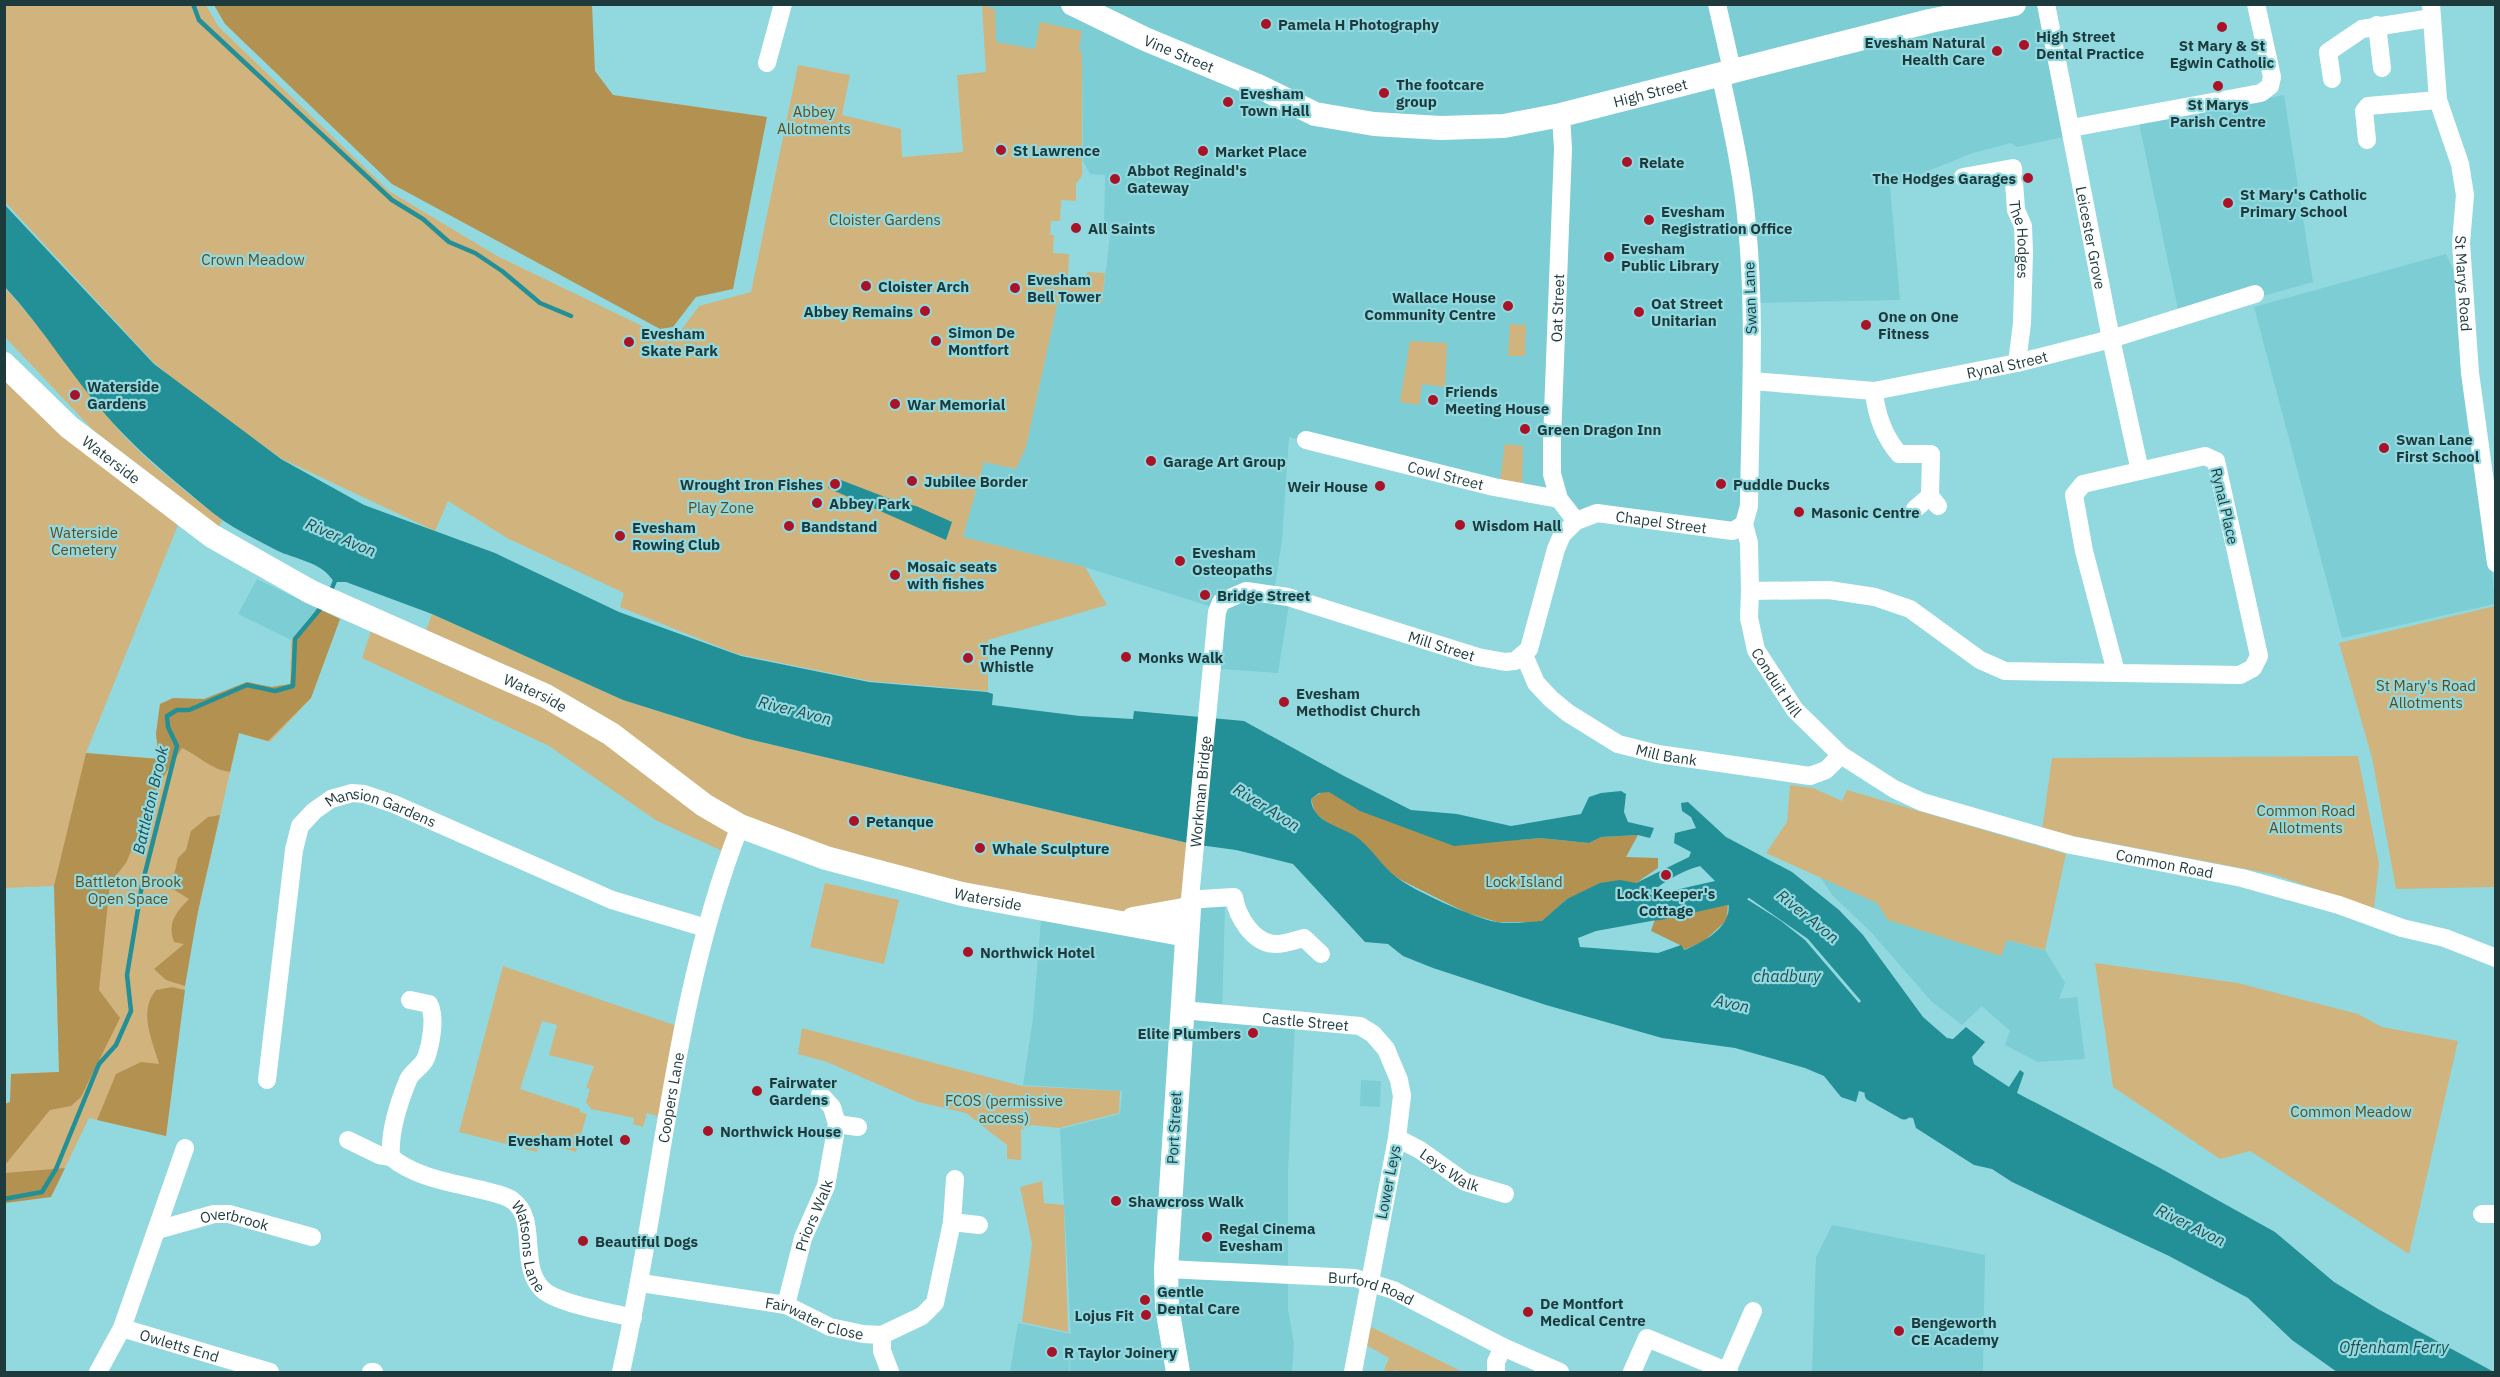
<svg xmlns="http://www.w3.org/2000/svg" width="2500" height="1377" font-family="'IBM Plex Sans',sans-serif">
<rect width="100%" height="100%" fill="#92d9df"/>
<path fill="#7ccdd4" d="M982,5H2044L2068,136L2017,147L2011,143L1973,153L1890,186L1900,300L1752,303L1744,524L1573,516L1553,501L1289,437L1282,540L1274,593L1290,598L1278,673L1205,668L1212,607L1085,567L963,537L984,462L1016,469L1026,447L1058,301L1067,297L1102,304L1110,235L1104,233L1105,175L1090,174L1083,161L1082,54L1040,23L1035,49L995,42V9Z
M2284,95L2313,282L2180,319L2139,123Z
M2446,254L2453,269L2466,378L2487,518L2495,604L2342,638L2254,307Z
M257,579L317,608L291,640L238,614Z
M1820,877L2001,955L2006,940L2045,950L2065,983L2059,999L2077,997L2085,1059L2038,1062L2005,1045L2010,1031L1982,1006L1962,1025L1931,1001L1871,932L1833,896Z
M1194,904L1225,905L1222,1015L1295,1022L1288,1172V1309L1294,1344L1292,1372H1070L1071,1334L1060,1129L1120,1114L1122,1091L1023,1085L1033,1018L1042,908Z
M1361,1080L1381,1081L1380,1107L1360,1106Z
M1832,1225L1985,1255L1983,1372H1812L1816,1257Z
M1018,1323L1071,1334L1069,1372H1010Z"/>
<path fill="#d1b47d" d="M5,5H206L218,26L389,191L499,257L665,337L679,333L699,306L751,292L798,65L850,75L842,115L901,129L902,157L963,152L957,75L986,72L982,5L995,9L996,42L1035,49L1040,22L1082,31L1079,49L1082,54V176L1076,184V201L1061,200L1060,221H1051L1050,235H1054L1053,253L1069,254L1068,278L1087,279V272L1105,273L1102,304L1068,297L1058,301L1026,447L1016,469L984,462L963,537L1085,567L1107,605L988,640V691L869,681L737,654L620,607L624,593L507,538L448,501L435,531L282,459L202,402L154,363L5,202Z
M4,287C43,328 74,376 110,420C142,459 183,489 222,520L219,527L93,430L5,337Z
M1510,324L1526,325L1525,356H1508Z
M1410,341L1447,343L1445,387L1422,384L1419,405L1400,402Z
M4,369L182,515L86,753L159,759L156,734L160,704L187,706L247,682L272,687L290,684L291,640L312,616L340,619L311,698L270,742L239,733L190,947L166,1136L89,1118L51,1197L5,1203L4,1104L10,1102L11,1074L59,1072L54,886L5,888Z
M1505,444L1523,446L1522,484L1500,480Z
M2495,606V887L2396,889L2372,758L2339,643Z
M432,614L623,700L744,738L1192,844L1188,903L1113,920L740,826L729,854L657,821L549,746L362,658L375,619L423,639Z
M2358,756L2379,864L2374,909L2272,874L2042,830L2052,758Z
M1790,785L1813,788L1842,801L1847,790L2066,854L2045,950L2007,940L2001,956L1888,920L1877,903L1766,853L1787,822Z
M825,883L899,900L884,964L810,947Z
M2095,963L2238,983L2358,1014L2382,1027L2458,1041L2409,1254L2250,1151L2220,1159L2113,1087Z
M503,966L677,1026L661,1117L647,1113L643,1127L633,1124L634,1118L591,1109L586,1102L590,1089L586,1088L594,1066L549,1055L557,1025L542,1021L520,1089L580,1109V1112L587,1114L576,1152L539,1141L537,1152L459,1132Z
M802,1028L1022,1086L1120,1091L1119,1113L1059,1128L1032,1125L1021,1130V1160L1007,1159V1145L966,1113L918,1102L827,1062L798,1054Z
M1042,1181L1044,1203L1064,1205L1068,1332L1022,1322L1032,1244L1020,1187Z
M1371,1327L1463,1372H1401L1396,1370L1390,1372L1384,1370L1389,1358L1366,1345Z"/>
<path fill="#b39251" d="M214,5H592L595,71L613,95L767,117L733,289L696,297L673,327L660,329L392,184L225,24Z
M317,608L340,619L311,698L268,741L239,733L230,772C210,769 201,757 182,748L162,779L126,863L110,883L99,990L120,1018L81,1097L71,1106L50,1110L5,1165V1104L10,1102L11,1074L59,1072L54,886L86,753L159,759L156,734L160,704L173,698L204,699L247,682L272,687L290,684L297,640Z
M1328,788L1518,840L1540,838L1589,843L1601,837L1638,835L1626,857L1658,858V868L1636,883L1567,899L1542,922H1497L1467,913L1395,877L1356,837L1329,824L1315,813L1311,799Z
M220,815L198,911L185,986L166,980L154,969L184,944L174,942C167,923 176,912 189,899L171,888L178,858L186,850L191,831L208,817Z
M1728,901L1727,920L1703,942L1683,950L1680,945L1651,931L1659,907Z
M172,987L185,990L166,1136L97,1120L116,1074L141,1062L159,1064C152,1039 138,1012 156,990Z
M65,1168L51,1197L5,1203V1173Z"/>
<path fill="#238f97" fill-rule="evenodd" d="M4,204L154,364L281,459L364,505L495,553L619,612L741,656L869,682L987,692L993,694L992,705L1080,716L1133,719L1134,711L1244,721L1344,776L1411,810L1457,814L1511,826L1581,814L1589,797L1601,793L1621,791L1626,794L1624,812L1628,822L1654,828L1650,838L1638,835L1601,837L1589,843L1540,838L1454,846L1360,811L1329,792L1319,793L1311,799C1312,823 1342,826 1358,838C1372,849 1382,866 1396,877C1414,891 1474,918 1496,922C1511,924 1527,922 1542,921L1567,899L1600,883L1620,880L1636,883L1689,857L1691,852L1674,843L1675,833L1696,828L1691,817L1682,811L1681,803L1688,802L1726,837L1792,872L1839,910L1863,935L1923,1017L1947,1038L1953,1039L1966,1027L1985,1042L1972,1057L1974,1064L2009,1087L2020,1070L2024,1073L2017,1093L2160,1168L2275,1232L2334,1282L2378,1309L2494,1372H2337L2292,1340L2248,1298L2169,1256L2012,1182L1992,1169L1974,1165L1916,1128L1913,1118L1906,1117L1901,1104L1859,1091L1856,1102L1841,1097L1824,1076L1805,1068L1735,1048L1662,1038L1546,1005L1433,968L1403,956L1388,944L1365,942L1293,864L1236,850L1192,844L744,738L623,700L432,614L346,582H334C321,561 296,560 276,550C255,539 232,528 213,513C178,484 143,456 112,422C73,379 44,329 5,287ZM1700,866L1720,886L1705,893L1708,904L1728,901C1734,926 1704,942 1684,950L1681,945L1658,953L1580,947L1578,938L1596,931L1651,921L1660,911L1659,903H1650L1645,898C1660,884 1680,871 1700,866Z
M833,477L898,502L916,506L952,522L946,540L828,488Z"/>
<path fill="#92d9df" d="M1745,895L1808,939L1861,1001L1859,1003L1805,940L1781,921L1745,898L1725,901Z"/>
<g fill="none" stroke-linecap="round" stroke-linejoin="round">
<path stroke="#238f97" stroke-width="4.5" d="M193,4L199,20L392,200L423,219L449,242L475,253L502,271L540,303L571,316
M332,588L337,576
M4,1199L42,1192L56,1169L99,1064L116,1045L131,1011L127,975L142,885L177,746L168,727L167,716L177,710H189L247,685L275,691L293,686L295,639L320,609"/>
<path stroke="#238f97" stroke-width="15" d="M1872,1094L1904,1112"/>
<path stroke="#238f97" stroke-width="26" d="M1625,910L1659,907L1739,889"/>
<g stroke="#fff" stroke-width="18">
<path d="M1717,4L1732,70"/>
<path id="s1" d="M2046,4L2111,339L2140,471"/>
<path id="s2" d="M2431,4L2438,100L2460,164L2465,195L2461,243L2470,373L2496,563"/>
<path d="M2377,25L2382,68"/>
<path d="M767,63L783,4"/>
<path d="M2332,79L2328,52L2362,29L2432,18"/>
<path d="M2071,128L2261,93L2270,86L2272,77L2256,4"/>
<path d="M2367,140L2364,111L2368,106L2438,100"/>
<path id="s3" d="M1963,177L2013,168L2016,210L2023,226L2024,252L2022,323L2017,363"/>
<path id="s4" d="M1752,381L1874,391L2017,363L2111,339L2255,294"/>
<path d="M1874,391C1876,414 1883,435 1899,454H1931L1930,496L1938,506"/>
<path id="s5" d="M1306,440L1494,487L1559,499L1576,521"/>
<path id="s6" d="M1559,499L1552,474V440L1563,149L1561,115"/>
<path d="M1915,509L1930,496"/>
<path d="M1744,524L1749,543L1750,591L1829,590L1875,597L1910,609L1980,660L2005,671L2240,675L2253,668L2259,656L2216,461L2205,456L2083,484L2074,495L2084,551L2116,672"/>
<path id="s7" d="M1750,591L1749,618L1756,650L1795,710L1841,755L1894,789L1922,802L2071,845L2242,878L2339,905L2402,928L2445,938L2496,958"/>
<path id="s8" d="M1524,655L1536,683L1551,699L1568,713L1618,744L1658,754L1810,776L1826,770L1841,755"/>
<path d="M1188,903L1201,899L1234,897C1237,916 1253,944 1276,944C1285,944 1295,940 1304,938L1321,954"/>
<path id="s9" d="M1189,909L1217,612L1221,602L1246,591L1288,597L1478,657L1505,662L1515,661L1529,649L1556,549L1562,535L1576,521L1597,513L1733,531L1744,524L1749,506C1750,413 1756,319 1747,226C1743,175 1731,123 1720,73"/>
<path id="s10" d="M410,1000L429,1004C436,1017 431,1044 426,1058C422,1067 412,1071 408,1080C399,1102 389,1132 391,1157C415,1178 455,1183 486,1191C494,1193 504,1195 512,1200C539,1219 518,1264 542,1289C557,1304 611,1312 633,1318"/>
<path id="s11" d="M1182,1010L1360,1026L1373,1034L1386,1049L1399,1080L1402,1096L1397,1138L1353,1372"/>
<path id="s12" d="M267,1080L294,850L300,826L314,811L331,799L352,793L364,794L394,804L612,900L706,928"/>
<path d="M837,1124L858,1127"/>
<path id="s13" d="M1397,1138L1420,1150L1465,1182L1505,1194"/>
<path d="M348,1140L379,1155L391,1157"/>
<path d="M2482,1214H2496"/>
<path d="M952,1222L979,1225"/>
<path id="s14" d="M157,1230L214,1214H229L312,1237"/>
<path id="s15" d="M1166,1269L1355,1278L1393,1290L1503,1347L1560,1372"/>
<path id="s16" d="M641,1283L786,1305L830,1327L863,1334L882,1335L922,1316L935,1303L952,1222L955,1179"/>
<path id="s17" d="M786,1305L803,1238L826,1186L837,1124L832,1107L820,1094"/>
<path id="s18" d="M122,1328L270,1372"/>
<path d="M882,1335V1351L890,1372"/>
<path d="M1727,1371L1753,1311"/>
<path d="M98,1372L122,1328L185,1148"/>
<path d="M371,1372H374"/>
<path id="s19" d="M621,1372C662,1191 672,1000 740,826"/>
<path d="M1496,1372V1362L1503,1347"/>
<path d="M1632,1372L1647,1338L1729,1372"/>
</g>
<g stroke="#fff" stroke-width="24">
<path id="s20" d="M1073,4L1145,39L1258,86L1315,114L1374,124L1441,128L1504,126L1561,115L1930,21L2014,4"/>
<path id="s21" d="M4,364L69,427L212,536L311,592L546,696L611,734L704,805L740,826L826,858L962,894L1187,935"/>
<path d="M1133,919L1189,909L1166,1269L1167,1307L1178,1372"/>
</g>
</g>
<g fill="#a91327" stroke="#92d9df" stroke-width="2">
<circle cx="1266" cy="24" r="6"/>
<circle cx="2222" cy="27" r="6"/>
<circle cx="2024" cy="45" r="6"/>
<circle cx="1997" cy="51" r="6"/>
<circle cx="2218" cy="86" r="6"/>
<circle cx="1384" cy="93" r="6"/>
<circle cx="1228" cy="102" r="6"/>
<circle cx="1001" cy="150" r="6"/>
<circle cx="1203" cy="151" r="6"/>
<circle cx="1627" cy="162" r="6"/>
<circle cx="2028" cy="178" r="6"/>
<circle cx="1115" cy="179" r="6"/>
<circle cx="2228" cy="203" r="6"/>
<circle cx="1649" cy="220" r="6"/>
<circle cx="1076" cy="228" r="6"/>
<circle cx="1609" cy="257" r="6"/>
<circle cx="866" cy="286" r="6"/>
<circle cx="1015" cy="288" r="6"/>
<circle cx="1508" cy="306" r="6"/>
<circle cx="925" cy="311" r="6"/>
<circle cx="1639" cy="312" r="6"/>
<circle cx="1866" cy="325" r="6"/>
<circle cx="936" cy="341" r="6"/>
<circle cx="629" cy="342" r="6"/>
<circle cx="75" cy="395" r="6"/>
<circle cx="1433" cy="400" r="6"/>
<circle cx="895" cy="404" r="6"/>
<circle cx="1525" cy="429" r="6"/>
<circle cx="2384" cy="448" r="6"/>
<circle cx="1151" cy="461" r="6"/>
<circle cx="912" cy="481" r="6"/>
<circle cx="835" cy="484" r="6"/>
<circle cx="1721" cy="484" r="6"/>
<circle cx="1380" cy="486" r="6"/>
<circle cx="817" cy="503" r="6"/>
<circle cx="1799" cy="512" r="6"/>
<circle cx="1460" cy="525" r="6"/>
<circle cx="789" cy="526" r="6"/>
<circle cx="620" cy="536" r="6"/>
<circle cx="1180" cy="561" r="6"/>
<circle cx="895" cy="575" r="6"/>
<circle cx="1205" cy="595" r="6"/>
<circle cx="1126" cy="657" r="6"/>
<circle cx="968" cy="658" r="6"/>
<circle cx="1284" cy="702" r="6"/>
<circle cx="854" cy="821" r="6"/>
<circle cx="980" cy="848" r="6"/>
<circle cx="1666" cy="875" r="6"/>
<circle cx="968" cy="952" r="6"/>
<circle cx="1253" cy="1033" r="6"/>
<circle cx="757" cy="1091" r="6"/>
<circle cx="708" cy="1131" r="6"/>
<circle cx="625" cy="1140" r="6"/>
<circle cx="1116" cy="1201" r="6"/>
<circle cx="1207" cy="1237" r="6"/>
<circle cx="583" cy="1241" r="6"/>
<circle cx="1145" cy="1300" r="6"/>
<circle cx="1528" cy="1312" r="6"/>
<circle cx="1146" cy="1315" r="6"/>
<circle cx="1899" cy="1331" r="6"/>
<circle cx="1052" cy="1352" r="6"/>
</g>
<g text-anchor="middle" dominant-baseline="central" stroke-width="4.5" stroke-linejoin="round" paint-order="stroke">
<g font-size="15" font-weight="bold" fill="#1d3a3d" stroke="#92d9df" text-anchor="start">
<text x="1278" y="24">Pamela H Photography</text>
<text x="2036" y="36">High Street<tspan x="2036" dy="17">Dental Practice</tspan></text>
<text x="1985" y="42" text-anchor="end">Evesham Natural<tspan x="1985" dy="17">Health Care</tspan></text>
<text x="2222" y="45" text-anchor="middle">St Mary &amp; St<tspan x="2222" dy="17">Egwin Catholic</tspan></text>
<text x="1396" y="84">The footcare<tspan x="1396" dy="17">group</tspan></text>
<text x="1240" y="93">Evesham<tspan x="1240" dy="17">Town Hall</tspan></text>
<text x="2218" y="104" text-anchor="middle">St Marys<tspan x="2218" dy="17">Parish Centre</tspan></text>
<text x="1013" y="150">St Lawrence</text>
<text x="1215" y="151">Market Place</text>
<text x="1639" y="162">Relate</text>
<text x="1127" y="170">Abbot Reginald's<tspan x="1127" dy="17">Gateway</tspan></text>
<text x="2016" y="178" text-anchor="end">The Hodges Garages</text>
<text x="2240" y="194">St Mary's Catholic<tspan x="2240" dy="17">Primary School</tspan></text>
<text x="1661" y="211">Evesham<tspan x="1661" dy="17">Registration Office</tspan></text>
<text x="1088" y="228">All Saints</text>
<text x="1621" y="248">Evesham<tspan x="1621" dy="17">Public Library</tspan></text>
<text x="1027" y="279">Evesham<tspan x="1027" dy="17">Bell Tower</tspan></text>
<text x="878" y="286">Cloister Arch</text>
<text x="1496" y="297" text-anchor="end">Wallace House<tspan x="1496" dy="17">Community Centre</tspan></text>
<text x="1651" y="303">Oat Street<tspan x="1651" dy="17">Unitarian</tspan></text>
<text x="913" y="311" text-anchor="end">Abbey Remains</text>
<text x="1878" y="316">One on One<tspan x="1878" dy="17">Fitness</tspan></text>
<text x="948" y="332">Simon De<tspan x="948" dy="17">Montfort</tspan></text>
<text x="641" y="333">Evesham<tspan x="641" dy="17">Skate Park</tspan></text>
<text x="87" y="386">Waterside<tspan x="87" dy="17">Gardens</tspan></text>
<text x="1445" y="391">Friends<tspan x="1445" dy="17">Meeting House</tspan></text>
<text x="907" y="404">War Memorial</text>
<text x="1537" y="429">Green Dragon Inn</text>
<text x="2396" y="439">Swan Lane<tspan x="2396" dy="17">First School</tspan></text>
<text x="1163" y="461">Garage Art Group</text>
<text x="924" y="481">Jubilee Border</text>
<text x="823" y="484" text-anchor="end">Wrought Iron Fishes</text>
<text x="1733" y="484">Puddle Ducks</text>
<text x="1368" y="486" text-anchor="end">Weir House</text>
<text x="829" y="503">Abbey Park</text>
<text x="1811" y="512">Masonic Centre</text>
<text x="1472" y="525">Wisdom Hall</text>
<text x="801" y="526">Bandstand</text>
<text x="632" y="527">Evesham<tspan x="632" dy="17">Rowing Club</tspan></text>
<text x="1192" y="552">Evesham<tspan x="1192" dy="17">Osteopaths</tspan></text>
<text x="907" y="566">Mosaic seats<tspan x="907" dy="17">with fishes</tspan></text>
<text x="1217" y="595">Bridge Street</text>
<text x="980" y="649">The Penny<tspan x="980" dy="17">Whistle</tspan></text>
<text x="1138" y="657">Monks Walk</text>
<text x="1296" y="693">Evesham<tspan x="1296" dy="17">Methodist Church</tspan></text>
<text x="866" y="821">Petanque</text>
<text x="992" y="848">Whale Sculpture</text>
<text x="1666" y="893" text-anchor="middle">Lock Keeper's<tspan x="1666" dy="17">Cottage</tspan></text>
<text x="980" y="952">Northwick Hotel</text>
<text x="1241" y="1033" text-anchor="end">Elite Plumbers</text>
<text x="769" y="1082">Fairwater<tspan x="769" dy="17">Gardens</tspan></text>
<text x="720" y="1131">Northwick House</text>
<text x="613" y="1140" text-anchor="end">Evesham Hotel</text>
<text x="1128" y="1201">Shawcross Walk</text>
<text x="1219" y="1228">Regal Cinema<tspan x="1219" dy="17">Evesham</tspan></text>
<text x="595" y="1241">Beautiful Dogs</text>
<text x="1157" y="1291">Gentle<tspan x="1157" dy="17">Dental Care</tspan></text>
<text x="1540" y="1303">De Montfort<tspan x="1540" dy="17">Medical Centre</tspan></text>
<text x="1134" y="1315" text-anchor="end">Lojus Fit</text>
<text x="1911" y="1322">Bengeworth<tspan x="1911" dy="17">CE Academy</tspan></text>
<text x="1064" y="1352">R Taylor Joinery</text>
</g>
<g font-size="15" fill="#1d3a3d" stroke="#92d9df">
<text stroke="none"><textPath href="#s20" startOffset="117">Vine Street</textPath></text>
<text stroke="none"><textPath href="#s20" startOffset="606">High Street</textPath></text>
<text stroke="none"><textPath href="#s1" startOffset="238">Leicester Grove</textPath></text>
<text stroke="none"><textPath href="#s3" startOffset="123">The Hodges</textPath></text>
<text stroke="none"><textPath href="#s2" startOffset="284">St Marys Road</textPath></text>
<text transform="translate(1750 298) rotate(-92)">Swan Lane</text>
<text stroke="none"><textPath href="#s6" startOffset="192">Oat Street</textPath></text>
<text stroke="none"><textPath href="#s4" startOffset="258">Rynal Street</textPath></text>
<text stroke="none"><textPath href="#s21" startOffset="144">Waterside</textPath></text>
<text stroke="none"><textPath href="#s5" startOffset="144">Cowl Street</textPath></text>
<text transform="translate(2225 506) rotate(77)">Rynal Place</text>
<text stroke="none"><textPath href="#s9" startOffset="860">Chapel Street</textPath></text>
<text stroke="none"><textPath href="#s9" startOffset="540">Mill Street</textPath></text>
<text stroke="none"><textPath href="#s7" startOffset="98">Conduit Hill</textPath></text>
<text stroke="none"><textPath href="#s21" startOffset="630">Waterside</textPath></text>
<text stroke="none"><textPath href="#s8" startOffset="183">Mill Bank</textPath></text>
<text stroke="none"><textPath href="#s9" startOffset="118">Workman Bridge</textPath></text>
<text stroke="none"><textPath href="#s12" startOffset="350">Mansion Gardens</textPath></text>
<text stroke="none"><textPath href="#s7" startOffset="540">Common Road</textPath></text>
<text stroke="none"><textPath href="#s21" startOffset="1134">Waterside</textPath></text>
<text stroke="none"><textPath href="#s11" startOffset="124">Castle Street</textPath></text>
<text stroke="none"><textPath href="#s19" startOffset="279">Coopers Lane</textPath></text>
<text transform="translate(1174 1128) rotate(-87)">Port Street</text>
<text stroke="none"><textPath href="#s13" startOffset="62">Leys Walk</textPath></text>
<text transform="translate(1388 1182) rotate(-79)">Lower Leys</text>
<text stroke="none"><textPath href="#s17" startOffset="94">Priors Walk</textPath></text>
<text stroke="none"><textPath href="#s14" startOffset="80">Overbrook</textPath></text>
<text stroke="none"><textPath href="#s10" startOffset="363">Watsons Lane</textPath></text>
<text stroke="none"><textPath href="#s15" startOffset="207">Burford Road</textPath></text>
<text stroke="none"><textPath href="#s16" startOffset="178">Fairwater Close</textPath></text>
<text stroke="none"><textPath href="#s18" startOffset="60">Owletts End</textPath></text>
</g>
<g font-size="15" fill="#634b19" stroke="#92d9df">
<text x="814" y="111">Abbey<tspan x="814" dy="17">Allotments</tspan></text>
<text x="885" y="219">Cloister Gardens</text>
<text x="253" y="259">Crown Meadow</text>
<text x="721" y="507">Play Zone</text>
<text x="84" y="532">Waterside<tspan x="84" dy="17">Cemetery</tspan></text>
<text x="2426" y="685">St Mary's Road<tspan x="2426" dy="17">Allotments</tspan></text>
<text x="2306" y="810">Common Road<tspan x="2306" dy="17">Allotments</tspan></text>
<text x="128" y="881">Battleton Brook<tspan x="128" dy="17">Open Space</tspan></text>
<text x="1524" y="881">Lock Island</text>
<text x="1004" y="1100">FCOS (permissive<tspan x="1004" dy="17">access)</tspan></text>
<text x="2351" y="1111">Common Meadow</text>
</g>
<g font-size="16" font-style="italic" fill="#1f4c50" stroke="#92d9df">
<text transform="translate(341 537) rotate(23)">River Avon</text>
<text transform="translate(795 710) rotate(14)">River Avon</text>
<text transform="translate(150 800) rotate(-77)">Battleton Brook</text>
<text transform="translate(1267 807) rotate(32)">River Avon</text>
<text transform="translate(1808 916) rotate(39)">River Avon</text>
<text x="1787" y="976">chadbury</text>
<text transform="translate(1732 1003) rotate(12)">Avon</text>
<text transform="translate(2191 1225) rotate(26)">River Avon</text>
<text x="2394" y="1347">Offenham Ferry</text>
</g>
</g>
<rect width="2500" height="1377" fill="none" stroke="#1d3a3d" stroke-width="12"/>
</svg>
